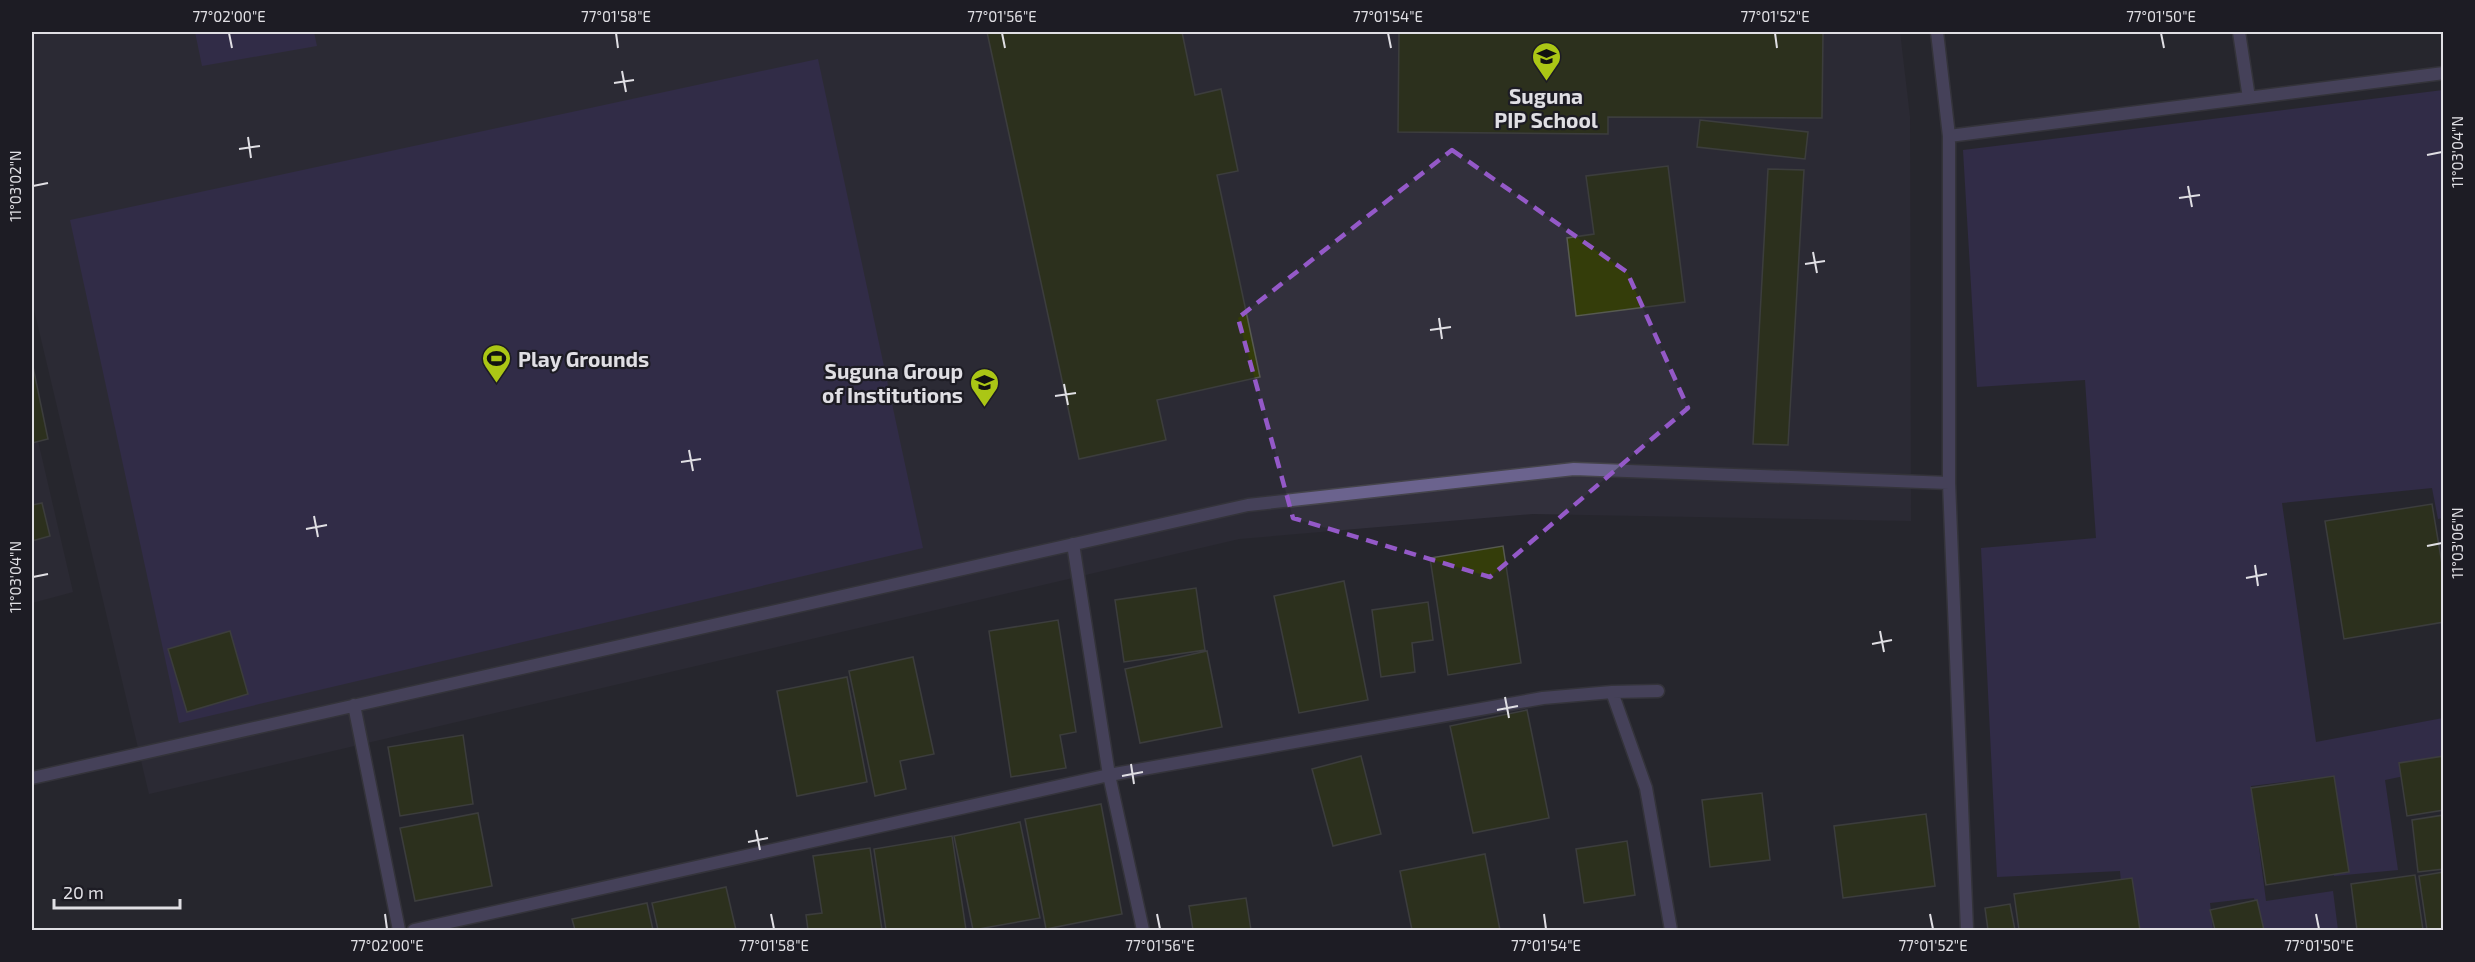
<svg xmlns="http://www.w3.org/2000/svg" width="2475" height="962" font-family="'Exo 2',sans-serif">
<rect width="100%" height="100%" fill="#27262e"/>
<path fill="#32303c" d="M32,32H1900L1910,117L1911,521L1533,514L1239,539L149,794L32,301Z
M32,415L73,592L32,603Z"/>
<path fill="#3f3366" d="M195,32H314L317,46L202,66Z
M818,59L923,548L179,723L70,220Z
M2443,90V518L2438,519L2432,488L2282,503L2316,742L2443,718V768L2385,780L2398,870L2334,876L2317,778L2251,786L2266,901L2333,891L2338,930H2260L2254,898L2210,903L2213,930H2125L2120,871L1997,877L1981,548L2096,538L2085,380L1977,387L1963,150Z"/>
<path fill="#343d0a" stroke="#575a51" stroke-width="1.5" d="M987,32H1182L1195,95L1221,89L1238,171L1217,175L1260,377L1157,400L1166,440L1079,459Z
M1399,32H1823L1822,118L1608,117V134L1398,132Z
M1700,120L1808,132L1805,159L1697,147Z
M1668,166L1685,302L1576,316L1567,238L1594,234L1586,176Z
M1768,169L1804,170L1788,445L1753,444Z
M32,362L48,439L32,443Z
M42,503L50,536L32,541V505Z
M2432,504L2444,576V622L2344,639L2325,521Z
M1503,546L1521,663L1448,675L1430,558Z
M1344,581L1368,700L1299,713L1274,596Z
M1196,588L1205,650L1124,662L1115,600Z
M1428,602L1433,640L1412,643L1415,672L1381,677L1372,610Z
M1058,620L1076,732L1060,735L1066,768L1011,777L989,631Z
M230,631L248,694L187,712L168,649Z
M1207,651L1222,727L1140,743L1125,669Z
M913,657L934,754L900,761L906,789L875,796L849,671Z
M847,677L867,782L797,796L777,691Z
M1527,710L1549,818L1473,833L1450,726Z
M463,735L473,804L400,816L388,747Z
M1361,756L1381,834L1333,846L1312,769Z
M2444,756V810L2407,816L2399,763Z
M2334,776L2349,872L2266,885L2251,788Z
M1762,793L1770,860L1710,867L1702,800Z
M1101,804L1122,914L1046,929L1025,819Z
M478,813L492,886L415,901L400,828Z
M1926,814L1935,886L1843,898L1834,826Z
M2444,815V869L2418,872L2412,820Z
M1020,822L1040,918L973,930L954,836Z
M952,836L966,930H886L874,849Z
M1627,841L1635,895L1584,903L1576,849Z
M870,848L882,930H808L806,915L822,913L813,856Z
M1485,854L1500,930H1412L1400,871Z
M2444,872V930H2427L2419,876Z
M2415,875L2423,930H2357L2351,884Z
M2132,878L2140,930H2019L2014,894Z
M726,887L736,930H658L652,903Z
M1246,898L1251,930H1193L1189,906Z
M2257,900L2264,930H2215L2210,910Z
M647,903L653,930H575L572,919Z
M2010,904L2015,930H1988L1985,908Z"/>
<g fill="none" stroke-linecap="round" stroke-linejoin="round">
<defs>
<path id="minor" d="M1937,32L1949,136
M2239,32L2249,98
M1073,544L1109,775L1143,930
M1612,692L1658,691
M354,705L399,930
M32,778L1248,505L1574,469L1949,483
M414,930L1109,775L1543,698L1612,692L1646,788L1671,930
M1967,930L1949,483V136L2444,73"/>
</defs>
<use href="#minor" stroke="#45444b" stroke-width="15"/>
<use href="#minor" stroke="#6b638e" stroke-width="12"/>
</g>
<path d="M0 0H2475V962H0ZM1452,150L1627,272L1688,408L1490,577L1293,518L1238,318Z" fill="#27262e" fill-opacity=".55" fill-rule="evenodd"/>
<path fill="none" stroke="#9459c8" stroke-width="4.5" stroke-dasharray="12 8" stroke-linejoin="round" d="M1452,150L1627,272L1688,408L1490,577L1293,518L1238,318Z"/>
<path fill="none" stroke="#e0dfe4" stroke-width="2" d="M229,33L232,48M616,33L618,48M1002,33L1005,48M1388,33L1391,48M1775,33L1777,48M2161,33L2164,48M622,71L626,92M614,83L634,80M248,137L251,158M239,149L260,146M2427,155L2442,152M33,186L48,183M2188,186L2192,207M2179,198L2200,195M1813,252L1817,273M1805,264L1825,261M1439,318L1442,339M1430,330L1451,327M1064,384L1068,405M1055,396L1076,393M689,450L693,471M681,462L701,459M314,516L318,537M306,529L327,525M2427,546L2442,543M2255,565L2258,586M33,577L48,574M2246,578L2267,574M1880,631L1884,652M1872,644L1892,640M1505,697L1509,718M1497,710L1518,706M1131,764L1134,784M1122,776L1143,772M756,830L760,850M748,842L768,838M385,914L387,929M771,914L774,929M1157,914L1160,929M1544,914L1546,929M1930,914L1933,929M2316,914L2319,929"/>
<defs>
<symbol id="school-pin" viewBox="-11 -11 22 30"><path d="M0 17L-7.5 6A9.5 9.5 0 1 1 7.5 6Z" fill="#abc615" stroke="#1d1c24"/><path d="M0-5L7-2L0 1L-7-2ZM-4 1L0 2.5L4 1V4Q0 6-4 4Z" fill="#111"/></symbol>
<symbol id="stadium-pin" viewBox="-11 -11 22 30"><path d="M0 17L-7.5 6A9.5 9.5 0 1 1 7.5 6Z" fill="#abc615" stroke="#1d1c24"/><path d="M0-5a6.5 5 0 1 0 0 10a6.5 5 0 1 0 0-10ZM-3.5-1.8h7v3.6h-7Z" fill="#111"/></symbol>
<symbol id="university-pin" viewBox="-11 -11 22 30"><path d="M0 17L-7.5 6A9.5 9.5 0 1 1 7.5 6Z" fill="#abc615" stroke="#1d1c24"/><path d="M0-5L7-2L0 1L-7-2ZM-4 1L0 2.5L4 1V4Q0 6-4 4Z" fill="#111"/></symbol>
</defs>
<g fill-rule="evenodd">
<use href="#school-pin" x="1530" y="40" width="33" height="45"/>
<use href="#stadium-pin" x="480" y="342" width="33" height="45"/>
<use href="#university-pin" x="968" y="366" width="33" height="45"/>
</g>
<g text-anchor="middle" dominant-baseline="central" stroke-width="4.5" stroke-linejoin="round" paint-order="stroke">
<g font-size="21" font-weight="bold" fill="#e0dfe4" stroke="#1d1c24">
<text x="1546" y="95">Suguna<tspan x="1546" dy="24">PIP School</tspan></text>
<text x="518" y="358" text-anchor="start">Play Grounds</text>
<text x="963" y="370" text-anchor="end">Suguna Group<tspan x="963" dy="24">of Institutions</tspan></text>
</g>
</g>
<rect width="2475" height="962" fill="none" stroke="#1d1c24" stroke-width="66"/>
<path d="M54 899v9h126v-9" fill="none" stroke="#e0dfe4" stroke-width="3"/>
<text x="63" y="899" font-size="18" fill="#e0dfe4" stroke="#1d1c24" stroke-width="4.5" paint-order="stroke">20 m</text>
<rect x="33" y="33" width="2409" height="896" fill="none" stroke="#e0dfe4" stroke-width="2"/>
<g font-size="15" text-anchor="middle" fill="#e0dfe4">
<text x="229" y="22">77°02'00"E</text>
<text x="616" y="22">77°01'58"E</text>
<text x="1002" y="22">77°01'56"E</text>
<text x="1388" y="22">77°01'54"E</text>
<text x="1775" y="22">77°01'52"E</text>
<text x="2161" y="22">77°01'50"E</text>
<text transform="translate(2458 152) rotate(-90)" y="5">11°03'04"N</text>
<text transform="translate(16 186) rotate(-90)" y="5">11°03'02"N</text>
<text transform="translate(2458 543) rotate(-90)" y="5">11°03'06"N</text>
<text transform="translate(16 577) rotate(-90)" y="5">11°03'04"N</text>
<text x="387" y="951">77°02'00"E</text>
<text x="774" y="951">77°01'58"E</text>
<text x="1160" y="951">77°01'56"E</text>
<text x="1546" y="951">77°01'54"E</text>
<text x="1933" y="951">77°01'52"E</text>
<text x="2319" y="951">77°01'50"E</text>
</g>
</svg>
